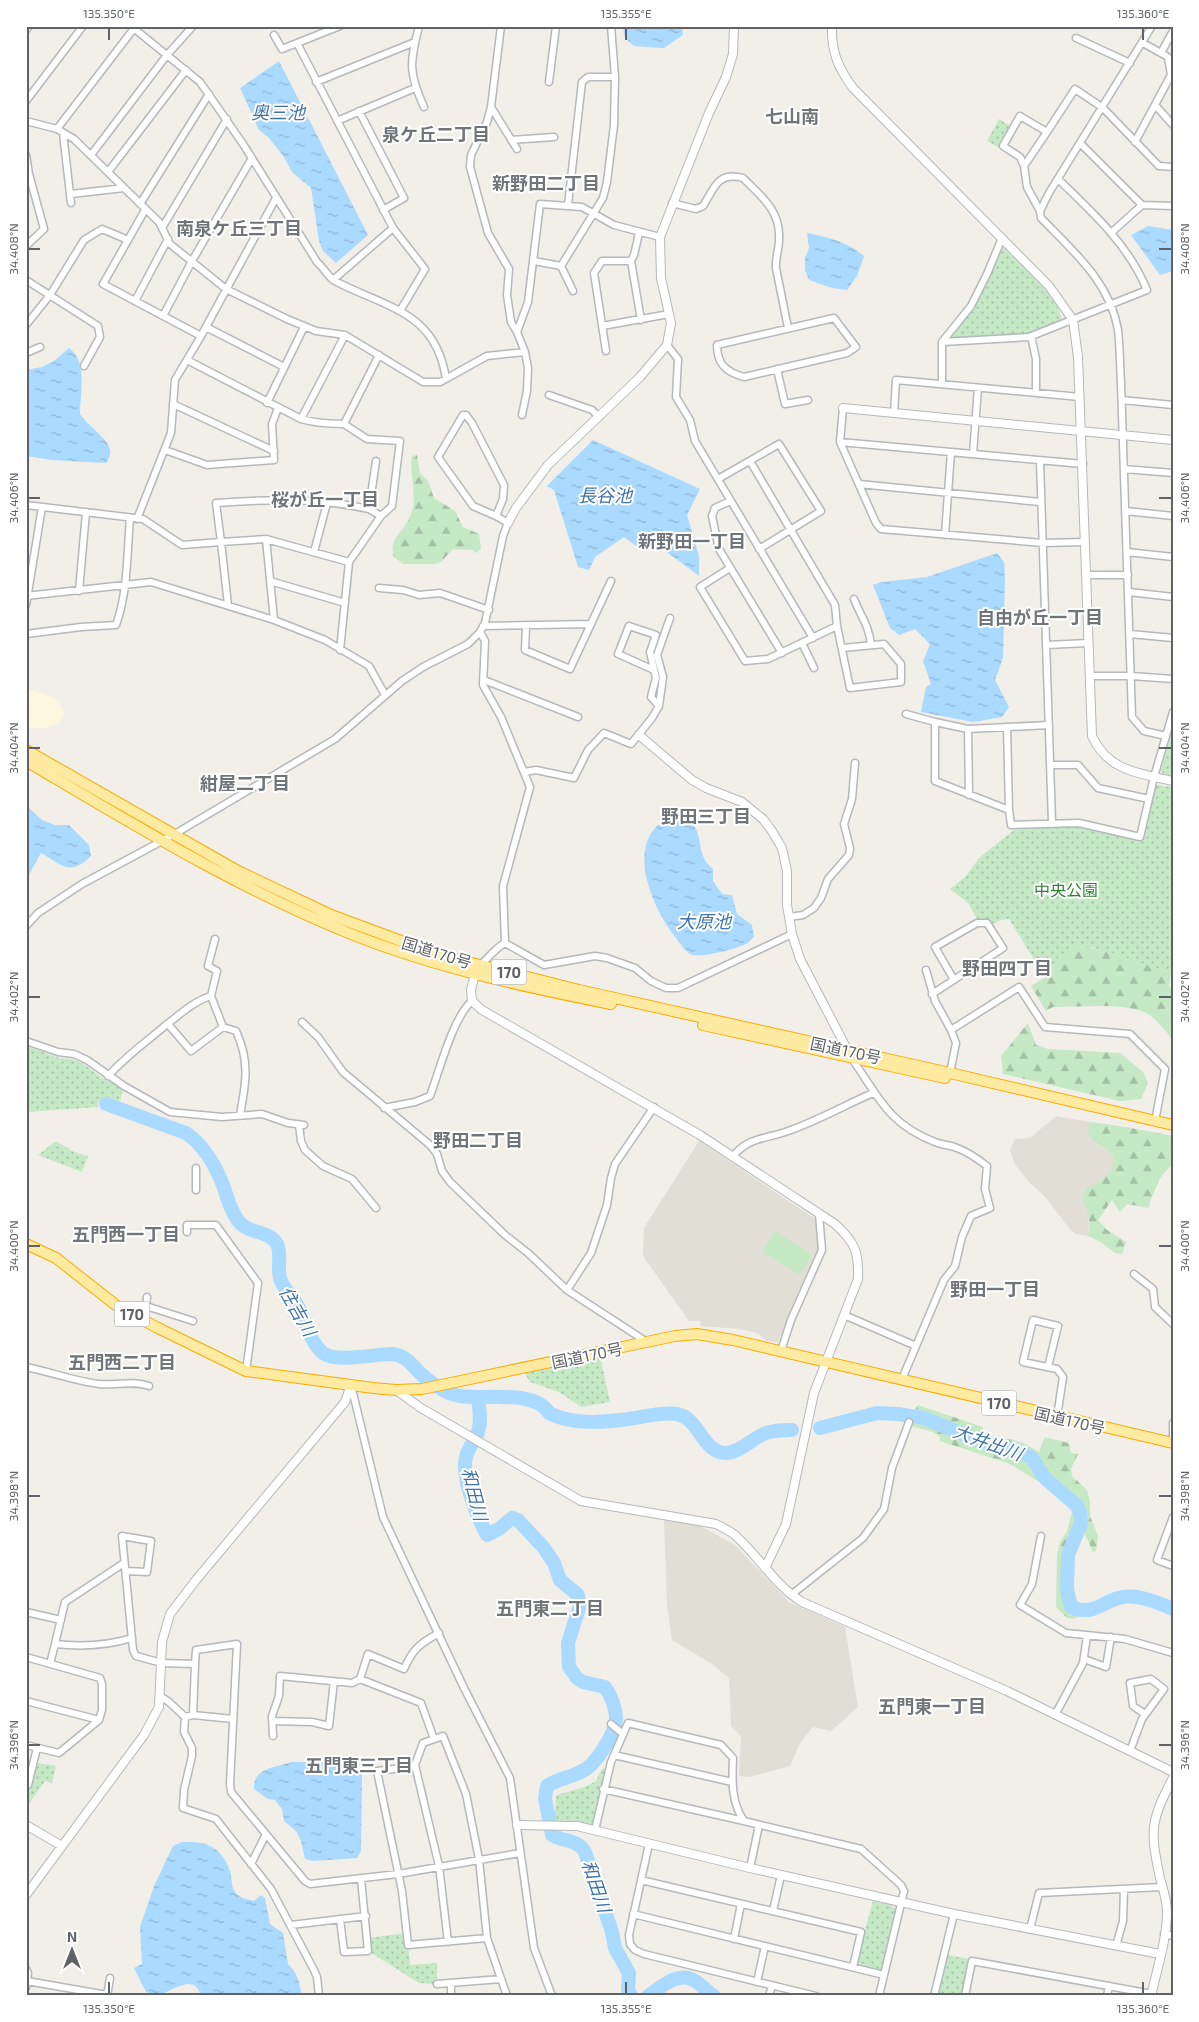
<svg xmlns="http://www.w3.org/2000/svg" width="1199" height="2022" font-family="'Exo 2','Noto Sans JP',sans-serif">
<defs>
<pattern id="green-dots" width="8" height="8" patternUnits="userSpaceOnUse" patternTransform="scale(1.25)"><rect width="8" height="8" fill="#c5e8c5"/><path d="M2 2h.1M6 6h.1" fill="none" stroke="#a3c0a4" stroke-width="1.8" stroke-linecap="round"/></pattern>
<pattern id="forest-firs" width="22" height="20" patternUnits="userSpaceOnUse" patternTransform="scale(1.25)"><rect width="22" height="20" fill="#c5e8c5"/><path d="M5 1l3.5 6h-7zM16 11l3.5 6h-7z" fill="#a3c0a4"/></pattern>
<pattern id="water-ripples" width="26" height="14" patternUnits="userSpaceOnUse" patternTransform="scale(1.25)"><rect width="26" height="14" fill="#aadaff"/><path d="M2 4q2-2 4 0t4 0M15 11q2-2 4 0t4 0" fill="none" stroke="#8eb4d2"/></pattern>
</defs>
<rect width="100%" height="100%" fill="#f1efe8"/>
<path fill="#fef7e0" d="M26,689L42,693L53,697L59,703L65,713L59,723L45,728H31L26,732Z"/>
<path fill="#e1ded6" d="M1056,1116L1091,1122L1089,1126V1135L1097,1144L1110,1152L1114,1159L1111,1173L1100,1183L1086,1188L1082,1199L1088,1207L1089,1225L1088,1236L1075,1234L1070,1229L1046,1198L1028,1181L1014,1163L1010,1150L1015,1139L1030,1138Z
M699,1141L817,1220L821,1246L803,1288H800L778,1342L767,1341L757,1333L741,1329L701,1326L700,1321H689L643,1256L644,1228Z
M664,1520L700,1526L735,1545L789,1602L845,1627L858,1707L831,1731L813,1727L800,1743L790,1766L749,1777L739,1776L741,1736L731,1726L729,1678L712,1664L672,1640L667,1606Z"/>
<path fill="url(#green-dots)" d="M999,119L1010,126L998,147L987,141Z
M1001,247H1003C1020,265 1060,297 1062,321L1031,333L948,338C973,311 985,280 1001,247Z
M1173,730V776L1163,774L1161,770Z
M1156,785L1173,787V967L1171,973L1091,947L1058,971H1049L1043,974L1009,919L1001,920L991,925L988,920H978L968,903L950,889L965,877L980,857L1014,830L1047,826H1078L1142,841Z
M26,1046L59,1058L71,1059L82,1063L101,1077L123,1089L120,1101L98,1102V1107L26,1112Z
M56,1141L74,1152L88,1156L82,1172L38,1155Z
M600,1356L610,1402L581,1407L559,1392L530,1382L525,1373Z
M38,1763L56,1766L52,1783L45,1781L26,1808V1787L30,1788Z
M610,1767L595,1830L554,1825L556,1795L585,1787L596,1781L602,1769Z
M873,1901L891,1905L898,1911L884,1975L853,1967L861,1932L865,1929Z
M407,1933L410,1965L437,1963V1984L419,1983L368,1951L367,1938Z
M943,1954L969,1959L972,1961L965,1996H934Z"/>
<path fill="url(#forest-firs)" d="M417,455L420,473L428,481L434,498L455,511L463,527L479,534L481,548L477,553L472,550L453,549L441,562L435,564H403L393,556C393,552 392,547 393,544C396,534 408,525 411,514C418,496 409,475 412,456Z
M1075,945L1107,951L1171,973L1169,986L1173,990V1041C1166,1031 1154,1015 1142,1011C1117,1003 1080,1007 1053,1007L1046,1011L1031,986L1047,976L1059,956L1070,953Z
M1028,1023L1036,1045L1048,1049L1120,1053L1143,1072L1148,1083L1141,1099L1120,1101L1003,1074L1001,1056Z
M1091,1122L1126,1127L1173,1136V1163L1160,1178L1150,1201L1149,1208L1127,1204L1120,1212L1112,1200L1098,1220L1107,1230L1126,1242L1122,1254L1115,1253L1101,1242L1088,1236C1091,1223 1089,1210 1082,1199L1086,1188C1100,1183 1110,1178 1113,1163C1114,1159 1113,1154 1110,1152C1101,1145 1081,1138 1091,1122Z
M918,1405L983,1427L985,1438L1010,1439L1021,1442L1039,1452L1045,1437L1069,1443L1071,1453L1078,1454L1071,1469L1072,1476L1087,1490L1090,1502V1516L1098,1536L1096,1551L1093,1552C1089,1543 1086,1531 1076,1530L1065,1561L1067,1603L1070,1608L1086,1613C1069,1622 1069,1620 1056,1607L1057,1555L1060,1542L1067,1531L1072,1512L1070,1504L1059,1494L1010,1464L940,1441V1437L933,1432L911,1426L909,1422L913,1412Z"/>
<path fill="#c5e8c5" d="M775,1231L812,1254L800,1275L762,1252Z"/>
<path fill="url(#water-ripples)" d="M624,26H682L683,35L664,48L634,46L625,38L623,28Z
M279,61L368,235L336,263L323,251L319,241L311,188L292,172L284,157L269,138L259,130L240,88Z
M1148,226L1173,230V271L1160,275L1131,235Z
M807,233C827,237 848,242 864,256L857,276L847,290L832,288L809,280L805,270V258L809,248Z
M69,348C88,361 80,394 80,414C84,419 89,425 94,429C104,439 117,448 106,463L52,460L26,456V370L42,367L54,361Z
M593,440L700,489L687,515L699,556V576L663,549H640L624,537L595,557L589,570L578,567L554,490L547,486Z
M997,553L1004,562L1005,577L1003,658L995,680L1009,707L1002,717L973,722L921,712L926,687L931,684L923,661L930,644L915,629L899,635L890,628L873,585L882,582L927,577Z
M26,805L42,820L55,825H69L89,845L91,856C70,877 62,865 41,853L26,880Z
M689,816C692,822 696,828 698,834C702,850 700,858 713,869V881L722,894L732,895L737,914L752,925L754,937C751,939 749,943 746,944C736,949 699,959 690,954C684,950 680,943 675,937C655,911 628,855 657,826C665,818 679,818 689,816Z
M291,1762H343L350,1763L362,1775L361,1851L357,1858L313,1861L305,1859L301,1841L296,1831L284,1821L282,1809L275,1800L268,1799L254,1789C253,1768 274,1768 291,1762Z
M182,1842C207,1841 221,1846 230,1871C232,1877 231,1885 234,1890C238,1898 246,1899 254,1901L261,1895L265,1898L270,1924L283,1933L288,1964C297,1972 301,1984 301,1996H201C194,1970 170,1994 157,1995C154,1995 149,1993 146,1992L134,1968L142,1964L140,1927L154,1886L173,1846Z"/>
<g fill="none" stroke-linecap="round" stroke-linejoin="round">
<path stroke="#aadaff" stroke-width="14" d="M106,1104L186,1133C204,1145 217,1168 224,1188C228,1199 230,1209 237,1219C247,1235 270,1230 277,1244C282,1254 277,1268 280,1278C282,1287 292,1296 296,1303C306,1318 309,1342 323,1353C336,1363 374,1354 391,1354C406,1355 411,1364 421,1374C431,1383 446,1394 460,1396C484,1400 535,1389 549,1413C573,1426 609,1422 635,1418C648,1416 663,1412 677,1414C699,1418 702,1452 725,1453C740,1453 752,1438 766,1433C774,1430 783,1430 792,1430
M478,1397C479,1409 482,1420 478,1432C475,1441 468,1448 466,1457C461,1478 477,1516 487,1535L499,1529L512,1518L518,1520L544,1548L554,1563L560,1580L578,1595L580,1605L568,1643L569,1667L577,1678L583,1682L605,1687C612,1697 616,1708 616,1720C615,1733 597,1762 586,1769C574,1777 559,1778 547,1786L545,1798L552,1835C563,1842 578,1839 585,1852L612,1932L615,1948L629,1973L628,1990L631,1996
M820,1428L877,1413L898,1414L924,1418L975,1439L1023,1453L1032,1458L1045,1478L1077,1506L1080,1513L1081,1523L1068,1555L1067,1589L1071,1607C1095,1617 1103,1600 1123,1597C1138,1594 1159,1603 1173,1609
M648,1996C661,1987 679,1970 695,1981C702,1985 707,1992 714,1996"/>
<defs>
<path id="minor" d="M131,26L200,82L243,144L317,262C324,268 328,277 335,281C386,308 436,311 446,379
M419,26C410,62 408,72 424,107
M501,26L491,107L487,122L471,155L470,167L488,233L509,269L507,295L511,322L517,332L525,352L528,368L527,391L522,415
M26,30L29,26
M274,35L282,49L340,26
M1076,38L1130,63
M297,43L393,228L425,269L400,311
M1161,53L1173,31
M316,82L415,42
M549,82L556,26
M26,101L83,26
M1155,105L1173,125
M491,107L517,149
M359,111L404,198L383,210
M26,121L57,129L74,139L159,222L170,244L226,289L287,319L316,331L345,335L423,382H440L487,356L525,352
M337,121L415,88
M57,129L135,27
M63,133L71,203
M511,140L554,137
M1135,142L1171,75L1168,57L1143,43
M1081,144L1142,205L1173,206
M26,155L29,174L44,229L26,246
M91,155L167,55L193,26
M1024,166L1047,132
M108,172L186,70
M71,194L124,188
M672,203L696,209L703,206C714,189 717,171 743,178C762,197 781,211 779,240C779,250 775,258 776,268L788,328
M140,204L209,94
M568,205L582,82L588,77H615
M145,210L103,284L201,336
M1040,211L1049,193L1152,26
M162,228L227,119
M1112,232L1142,205
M639,233L634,255L631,261L641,320
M534,261L561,266L573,291
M561,266L603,198L607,182L614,125L615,77L611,26
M26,280L98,326L100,337L84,366
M333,280L393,228
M135,301L168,239
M163,316L192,261L252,158
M834,318L856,347L847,353L744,377C726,372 717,364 717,345Z
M26,325L50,295L84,240L102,229L128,240
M602,326L669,314
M206,327L284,367
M517,332L528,302L540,204L582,207L614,225L660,237
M1031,336L1036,359V393
M942,342L1029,337L1147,290C1128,244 1093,213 1058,179
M667,345L678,359L676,397L690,420L695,441L813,638
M606,351L594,273L602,261H631
M26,353L40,347
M187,360L301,419C315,423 329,424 344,424L379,355
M777,369L785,404L808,400
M942,384V342L971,306L987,274L1002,238
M549,395L592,410L599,417
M1122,400L1173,405
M267,403L304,327
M173,404L274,451
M843,408L840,442L876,523L881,529L1043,543L1085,542
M894,413L896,380L1080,397
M301,419L345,335
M344,424L367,439L400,441L392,506L381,516L369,509
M840,442L1083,464
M165,450L207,465L274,460L272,424L278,408
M973,454L978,388
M750,461L835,605L837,626L850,688L901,682V664L884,644L843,648
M1040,461L1052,822
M1124,469L1173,473
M718,479L779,444L821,511L759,549
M859,484L1040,502
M730,501L715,508L712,516L719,549L782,653
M26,505L143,519L182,545L221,542L216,503C267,499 319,498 369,509L376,461
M1126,511L1173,516
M137,519L171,433L175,380L201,336L276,198
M945,535L951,452
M266,539L274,620
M314,552L327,503
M1127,552L1173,557
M730,568L700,587L745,661L768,659L837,626
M1086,575H1128
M270,581L345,603
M379,588L403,590L419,595L440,593L489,610
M79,591L86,512
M1129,592L1173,597
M26,596L151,582L274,620L325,640L369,666L385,695
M854,599C861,617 869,625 871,645
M26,605L42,507
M228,605L221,542L266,539L349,562
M483,626L591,624
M526,626L525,650L570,669L611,581
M480,632L485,641L483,685L501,717L530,787L503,886L505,943
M26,634L81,627L116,625C128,592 127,553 130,518
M1130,634L1173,638
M802,643L814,668
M1046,645L1088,643
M340,650L349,562L381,516
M654,670L618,654L629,626L656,635L650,652L656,678L651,697L659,706
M1090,676H1131L1173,679
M484,680L578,717
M906,714L935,722
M1007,727L1009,810L1011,825L1079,823L1140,837L1154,777L1173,712
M968,729L969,795
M1166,736L1144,731L1132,717L1121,384C1120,366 1120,348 1118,330C1110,282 1073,251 1041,218L1040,211L1027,187L1024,166L1020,157L1003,146L1020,116L1047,132L1075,89L1103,108L1159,166L1173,167
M1051,765H1078L1098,788L1149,799
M524,772L536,770L574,778L588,750L604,733L631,744L652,718L659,706L663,677L657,655L670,618
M1009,810L935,781V722L968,729L1049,725
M789,917L803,915L814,908L821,898L828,879L849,855L850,848L844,824L852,799L855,763
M26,926L38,913L82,884L173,835L335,739L402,681L423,667L468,644L480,632L485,623L503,536L508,523L496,516L503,499L504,485L472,423L466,415H463L438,457L473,506L496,516
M505,943L544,965L595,956L607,958L635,968L651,981L666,988H678L792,934
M480,965C489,958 494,949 505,943
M926,970L935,1001L951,1030
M932,994L1003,948L987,923H977L935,947L954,980
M211,996L217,971L208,966L215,939
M302,1022L318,1037L343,1072L430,1145L437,1154L442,1171L450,1182L505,1235L528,1253L567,1290L647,1342
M168,1024L191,1051L223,1027
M26,1041L58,1052L74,1054L87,1060L124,1086L170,1112L222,1117L262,1114L288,1123L304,1125
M852,1059C879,1097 888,1124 935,1142C942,1145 950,1145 957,1148C968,1152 978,1159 987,1166L985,1189L990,1208L971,1216L962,1237L955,1266L944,1280L902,1379
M950,1073L956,1043L951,1030L1019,987L1045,1027L1130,1034L1165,1069L1155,1121
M108,1076C125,1057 146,1042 166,1025C179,1015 194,1001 211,996L223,1027L236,1031C250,1061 246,1083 240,1115
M384,1108L415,1102L430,1096C439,1072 453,1017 472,1001
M299,1125L301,1141L305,1150L323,1166L352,1179L376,1208
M733,1156C749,1137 766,1139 788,1131C817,1121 845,1105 873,1093
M196,1168V1190
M187,1232V1225H216L258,1283L246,1371
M1134,1274L1153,1289L1155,1307L1173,1324
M567,1290L591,1253L607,1205L611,1178L615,1164L654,1107
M146,1306L193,1321
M844,1315L916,1346
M140,1318L146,1306L147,1297
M781,1351L791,1320L822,1250L819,1214
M26,1367C51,1372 74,1381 99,1384C116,1386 132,1380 149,1386
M1048,1367L1058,1326L1033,1320L1023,1362L1057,1369L1063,1377L1057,1417
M351,1385L383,1517L464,1688L510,1778L534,1948L552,1996
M1173,1423V1441
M1173,1517L1157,1560L1173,1566
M1041,1536L1032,1584L1020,1605L1066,1633L1125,1639L1173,1653
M124,1563L65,1602L55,1644C82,1647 106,1646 132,1638
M127,1571L147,1572L151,1541L122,1536L133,1650L136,1656L162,1663L195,1664L196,1650L237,1644L230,1784L231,1792L305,1881L310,1884L398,1874L520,1853
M791,1595L863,1538L884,1509L892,1468L909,1422
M26,1612L61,1620
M26,1657L100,1678L102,1684V1710L99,1720L59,1753L26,1745
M1084,1659L1106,1667L1111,1637
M50,1664L55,1644
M360,1679L368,1654L404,1669C413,1649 419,1644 439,1633
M160,1696L169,1702L185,1717L193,1715L233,1719
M26,1701L99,1720
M193,1715L195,1664
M1055,1715L1083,1663L1087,1636
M185,1717L184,1732L192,1748V1756L184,1790L183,1808L216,1819L271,1889L314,1970L317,1977L319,1996
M272,1721L312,1722L329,1726L334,1681
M611,1724L623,1734
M273,1736L272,1716L279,1696L280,1676L352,1683L360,1679L421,1703L434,1739
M1130,1751L1142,1719L1164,1689L1151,1679L1130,1683L1133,1706L1145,1714
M614,1755L732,1782
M415,1765L439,1866L448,1942
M26,1785H28L37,1748
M603,1789L744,1821
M595,1830L611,1762L628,1723L721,1745L733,1758C732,1781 731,1802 744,1821L861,1849L901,1885L904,1891L879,1996
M649,1844L629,1935L630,1944L635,1950L644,1954L816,1996
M251,1864L266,1834
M750,1868L759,1825
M641,1880L861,1932L853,1967
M773,1911L781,1875
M633,1914L884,1975
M340,1919L344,1952L368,1951L361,1879
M291,1925L366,1916
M1030,1929L1039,1893L1162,1887
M1164,1934L1173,1936
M487,1938L408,1945L402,1891L377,1771L411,1767L415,1765L423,1743L443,1736L466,1794L479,1859L487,1938L507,1996
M734,1939L741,1904
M1116,1946L1123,1921L1124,1889
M26,1969L28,1973L26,1988
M27,1981L107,1995
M757,1982L765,1946
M451,1983V1996
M437,1984L501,1979
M107,1996L110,1978
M769,1996L772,1986
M934,1996L954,1914
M965,1996L972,1961L1152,1994
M1107,1996L1109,1986"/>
<path id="tertiary" d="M832,26C831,51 838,68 853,88L1049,286L1073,320L1078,357L1092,736C1108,771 1138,773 1173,781
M843,408L1173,440
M508,523L516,508L548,465L640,377L667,345L671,323L661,278L660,237L709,113L726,77L733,54L734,26
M639,735L692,780L706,788L742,802L763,819L772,831L782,848L787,871V905L792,934L800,959L849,1053
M475,974L471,990L472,1001L482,1010L700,1135L835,1224C855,1242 859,1252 858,1279L814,1393L786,1524L765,1568
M396,1390L421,1408L581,1501L716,1524C723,1528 731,1531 736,1536C759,1557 775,1585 802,1602L1007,1691L1173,1772
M26,1825L62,1846
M517,1825L577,1826L750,1868L954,1914L1160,1954
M26,1895L144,1735L159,1707L162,1642L170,1614L196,1580L345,1402L351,1385
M1151,1996C1157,1969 1167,1939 1167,1912C1167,1900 1163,1889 1160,1878C1150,1831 1150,1821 1173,1778"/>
<path id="trunk" d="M26,750L238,871L331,915L420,948L460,960L579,990L950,1073L1173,1125
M26,761C133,824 240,890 356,936C438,968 525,987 611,1004
M703,1025L945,1078
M26,1244L56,1258L117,1306L156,1327L246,1371L373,1388L396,1390L422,1389L675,1336L697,1334L733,1340L1173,1443"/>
</defs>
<use href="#minor" stroke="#b5b8bc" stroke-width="9"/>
<use href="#tertiary" stroke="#b5b8bc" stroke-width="10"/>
<use href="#trunk" stroke="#f9ab00" stroke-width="12"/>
<use href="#minor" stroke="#fff" stroke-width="6"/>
<use href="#tertiary" stroke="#fff" stroke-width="8"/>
<use href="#trunk" stroke="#feeaa1" stroke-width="10"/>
</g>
<path fill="none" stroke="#5f6368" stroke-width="2" d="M109,28V40M626,28V40M1143,28V40M28,249H40M1159,249H1172M28,498H40M1159,498H1172M28,748H40M1159,748H1172M28,997H40M1159,997H1172M28,1246H40M1159,1246H1172M28,1496H40M1159,1496H1172M28,1745H40M1159,1745H1172M109,1982V1994M626,1982V1994M1143,1982V1994"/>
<g text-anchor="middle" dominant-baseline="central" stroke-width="4" stroke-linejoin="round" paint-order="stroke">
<g fill="#fff" stroke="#8f9295" stroke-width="1">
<rect x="491.5" y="959.5" width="35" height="25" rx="4"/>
<rect x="114.5" y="1301.5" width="35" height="25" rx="4"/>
<rect x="981.5" y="1390.5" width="35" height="25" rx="4"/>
</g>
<g font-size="15" font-weight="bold" fill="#5f6368">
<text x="509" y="972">170</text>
<text x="132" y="1314">170</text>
<text x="999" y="1403">170</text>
</g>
<g font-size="16" fill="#348238" stroke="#fff">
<text x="1066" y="889">中央公園</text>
</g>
<g font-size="16" fill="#5f6368" stroke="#fff">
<text transform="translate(437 952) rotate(17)">国道170号</text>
<text transform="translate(846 1050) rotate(12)">国道170号</text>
<text transform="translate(587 1355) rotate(-12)">国道170号</text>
<text transform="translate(1070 1420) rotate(13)">国道170号</text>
</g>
<g font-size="18" font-style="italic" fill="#4174aa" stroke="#fff">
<text x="278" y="112">奥三池</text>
<text x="605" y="495">長谷池</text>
<text x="704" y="921">大原池</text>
<text transform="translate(298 1311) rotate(60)">住吉川</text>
<text transform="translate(988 1442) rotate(20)">大井出川</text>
<text transform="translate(475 1494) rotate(76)">和田川</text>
<text transform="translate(597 1886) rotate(71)">和田川</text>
</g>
<g font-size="18" font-weight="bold" fill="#70757a" stroke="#fff">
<text x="792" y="116">七山南</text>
<text x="436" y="134">泉ケ丘二丁目</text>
<text x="546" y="183">新野田二丁目</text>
<text x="239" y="228">南泉ケ丘三丁目</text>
<text x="325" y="499">桜が丘一丁目</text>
<text x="692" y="541">新野田一丁目</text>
<text x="1040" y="617">自由が丘一丁目</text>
<text x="245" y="783">紺屋二丁目</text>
<text x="706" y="816">野田三丁目</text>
<text x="1007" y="968">野田四丁目</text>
<text x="478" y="1140">野田二丁目</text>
<text x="126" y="1234">五門西一丁目</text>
<text x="995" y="1289">野田一丁目</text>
<text x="122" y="1362">五門西二丁目</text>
<text x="550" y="1608">五門東二丁目</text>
<text x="932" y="1706">五門東一丁目</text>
<text x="359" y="1765">五門東三丁目</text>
</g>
</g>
<rect width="1199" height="2022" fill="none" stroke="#ffffff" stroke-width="55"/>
<g transform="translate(72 1950)" stroke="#ffffff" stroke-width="4" paint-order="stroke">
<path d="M0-4L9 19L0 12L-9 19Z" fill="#5f6368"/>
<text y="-8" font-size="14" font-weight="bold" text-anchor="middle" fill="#5f6368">N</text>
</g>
<rect x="28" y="28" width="1144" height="1966" fill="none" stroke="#5f6368" stroke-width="2"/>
<g font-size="12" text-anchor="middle" fill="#5f6368">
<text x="109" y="18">135.350°E</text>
<text x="626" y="18">135.355°E</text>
<text x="1143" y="18">135.360°E</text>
<text transform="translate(14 249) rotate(-90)" y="4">34.408°N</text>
<text transform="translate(1185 249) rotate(-90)" y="4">34.408°N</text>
<text transform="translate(14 498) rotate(-90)" y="4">34.406°N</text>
<text transform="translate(1185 498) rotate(-90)" y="4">34.406°N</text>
<text transform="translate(14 748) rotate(-90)" y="4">34.404°N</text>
<text transform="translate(1185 748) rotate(-90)" y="4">34.404°N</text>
<text transform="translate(14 997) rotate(-90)" y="4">34.402°N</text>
<text transform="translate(1185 997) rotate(-90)" y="4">34.402°N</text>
<text transform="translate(14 1246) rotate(-90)" y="4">34.400°N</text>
<text transform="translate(1185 1246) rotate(-90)" y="4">34.400°N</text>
<text transform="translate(14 1496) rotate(-90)" y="4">34.398°N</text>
<text transform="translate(1185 1496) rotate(-90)" y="4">34.398°N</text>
<text transform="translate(14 1745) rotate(-90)" y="4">34.396°N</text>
<text transform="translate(1185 1745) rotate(-90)" y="4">34.396°N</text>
<text x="109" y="2013">135.350°E</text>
<text x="626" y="2013">135.355°E</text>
<text x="1143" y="2013">135.360°E</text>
</g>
</svg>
